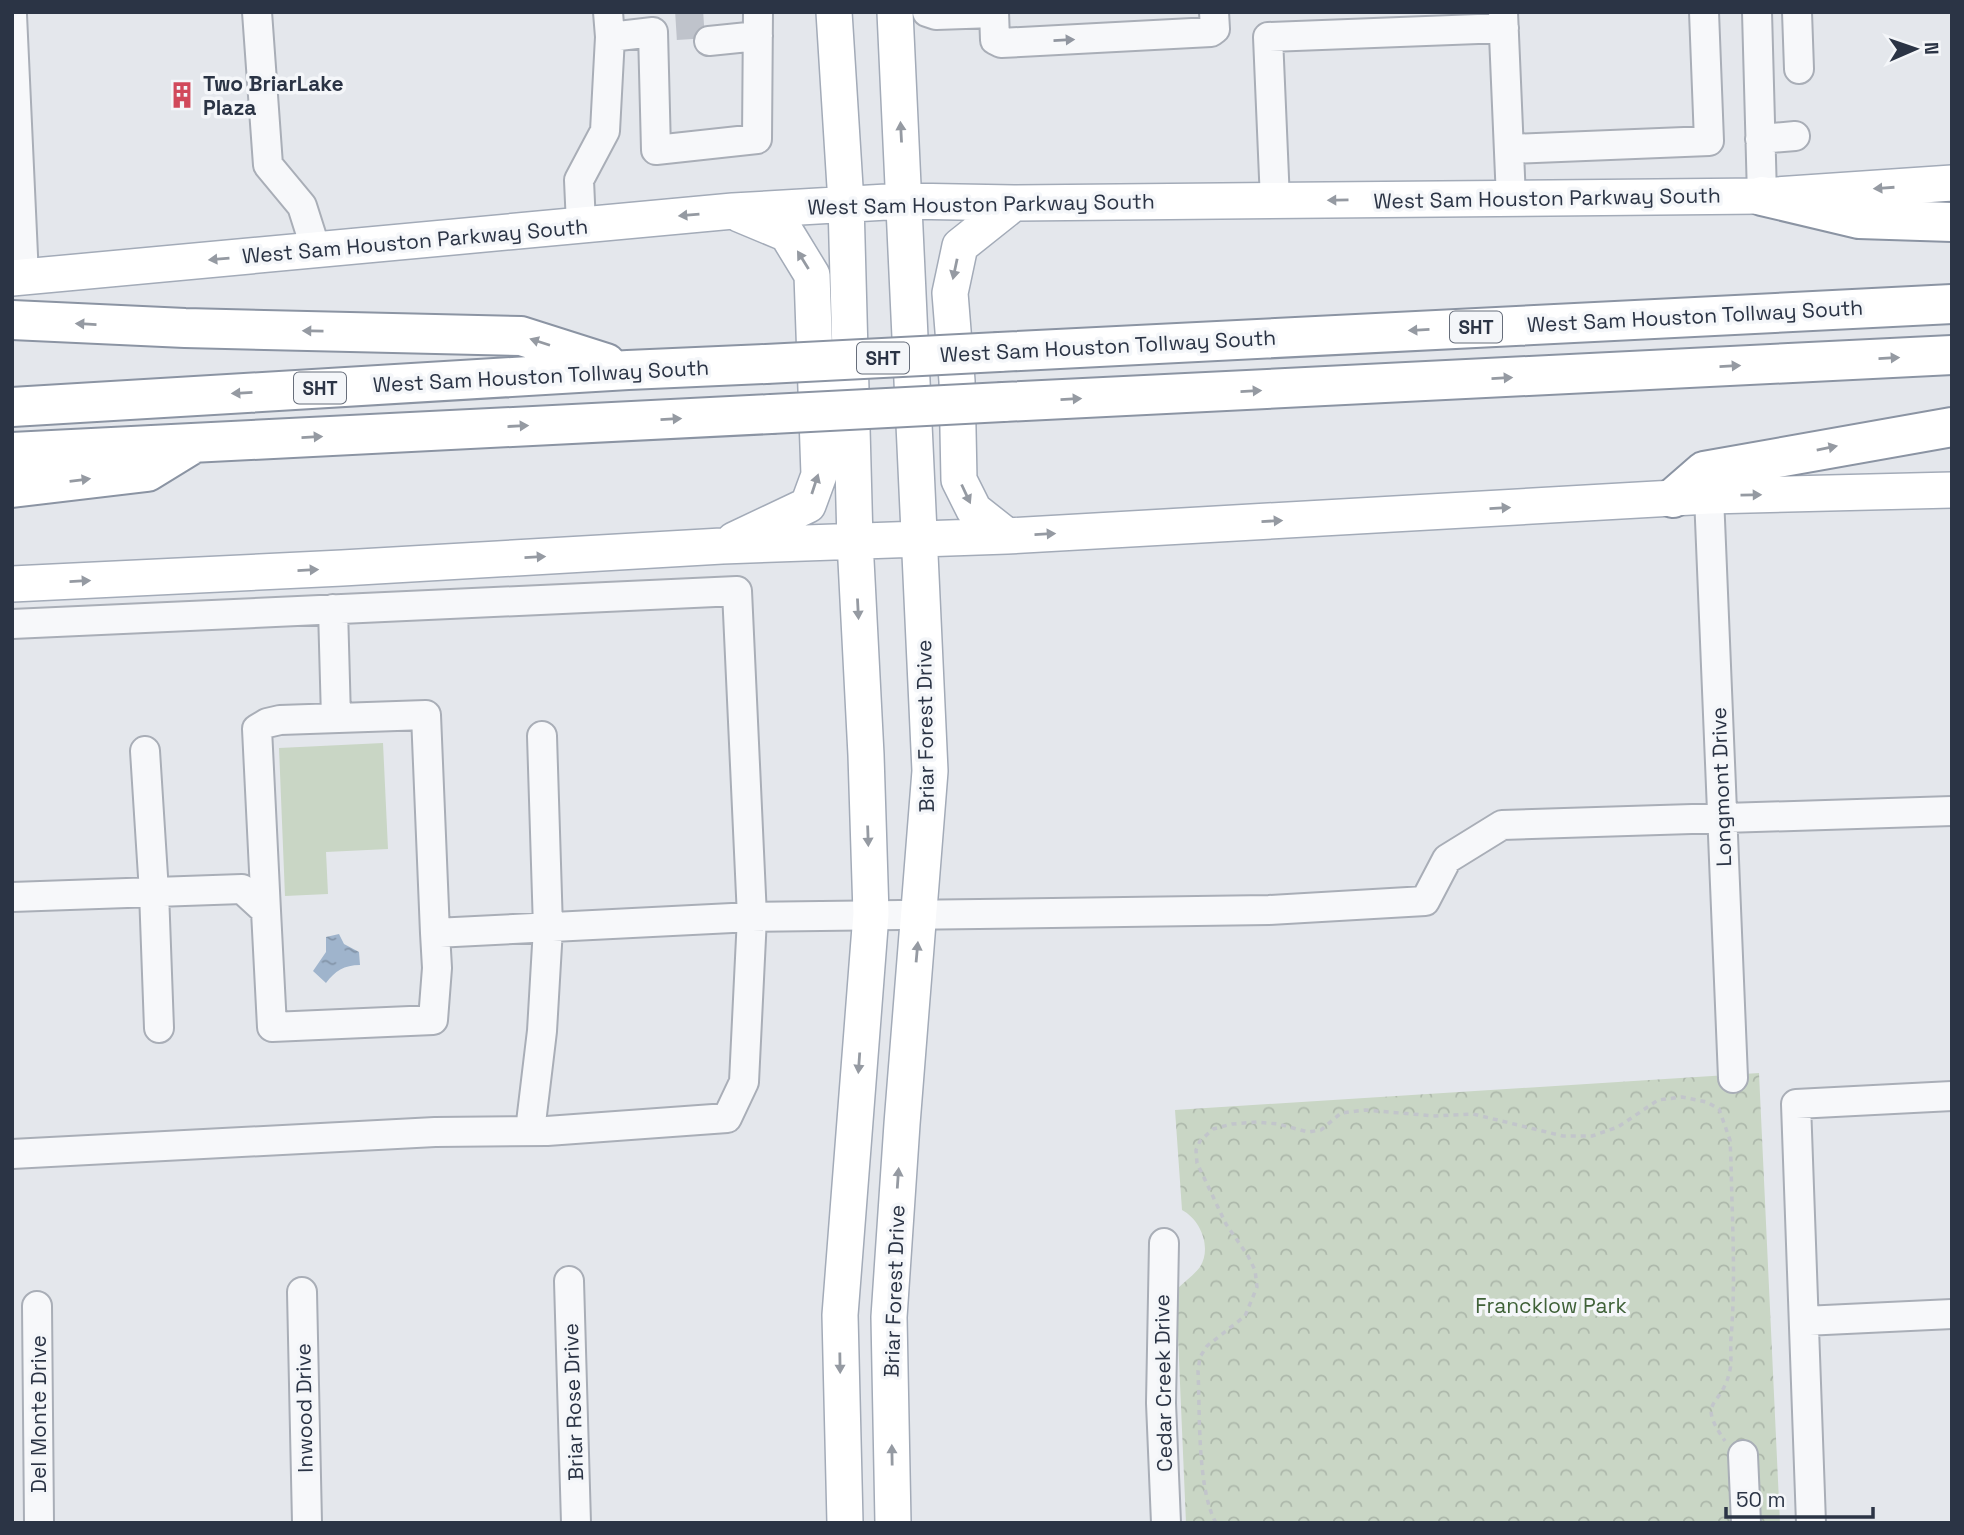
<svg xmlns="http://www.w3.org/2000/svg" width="1964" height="1535" font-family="'Space Grotesk',sans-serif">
<defs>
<pattern id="forest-crowns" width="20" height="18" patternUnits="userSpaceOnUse" patternTransform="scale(1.75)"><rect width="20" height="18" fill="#c9d6c5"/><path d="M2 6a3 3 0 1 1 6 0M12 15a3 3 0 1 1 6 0" fill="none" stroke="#adb8ab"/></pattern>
<pattern id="water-ripples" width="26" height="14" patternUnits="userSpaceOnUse" patternTransform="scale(1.75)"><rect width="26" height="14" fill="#9fb4cc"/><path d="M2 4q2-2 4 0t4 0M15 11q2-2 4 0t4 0" fill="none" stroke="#8293a7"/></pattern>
</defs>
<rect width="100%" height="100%" fill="#e4e7ec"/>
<path fill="url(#forest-crowns)" d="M1759,1073L1780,1523H1186L1176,1290C1183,1283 1194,1275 1200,1267C1212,1248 1201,1220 1182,1210L1175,1110Z"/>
<path fill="#c9d6c5" d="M383,743L388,849L326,852L328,894L285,896L279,748Z"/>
<path fill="url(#water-ripples)" d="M339,934L344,944L359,952L360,965C344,965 335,971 326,983L313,971L326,952V937Z"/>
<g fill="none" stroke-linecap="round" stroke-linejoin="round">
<path stroke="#bfc3cb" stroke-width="28" stroke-dasharray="28 14" stroke-linecap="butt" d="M676,26L709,24"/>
<defs>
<path id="minor" d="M257,12L268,165L302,206L316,250
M608,12L610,37
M927,12L936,15L994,13
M994,12L995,40L1001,43L1211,32L1215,29L1214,12
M1503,12L1511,199
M1757,12L1762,196
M1797,12L1799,69
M12,15L24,277
M709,41L758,36
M1760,139L1795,136
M1509,149L1709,141L1704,12
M1275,201L1268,37L1504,28
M581,225L579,180L605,131L610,37L653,32L656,150L757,139L758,12
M1709,496L1733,1078
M333,609L336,718
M12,624L737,591L752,917L744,1082L727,1118L547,1131L435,1132L12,1154
M145,751L154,892L159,1028
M12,897L242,889L266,911L272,1027L433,1020L437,968L435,933
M266,911L257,729L267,723L280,720L426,715L435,933L752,917L1269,910L1425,901L1447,859L1502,825L1952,811
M530,1131L542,1031L548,928L542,736
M1164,1243L1161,1403L1166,1523
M569,1281L576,1523
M302,1292L307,1523
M37,1306L39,1523
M1804,1321L1952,1314
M1743,1455L1746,1523
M1811,1523L1796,1104L1952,1096"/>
<path id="major" d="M834,12L846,203L855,541L866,755L871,914L840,1315L845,1523
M12,278L733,211L904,201L1014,203L1762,196L1952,183
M1007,536L974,510L959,480L957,381L950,293L960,246L1014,203
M734,540L808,505L819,475L812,275L787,234L739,214
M12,584L342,568L722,546L1007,536L1709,496L1952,490
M893,1523L889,1317L902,1124L930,771L895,12"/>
<path id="highway" d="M1762,196L1859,219L1952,222
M12,320L185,328L521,336L606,363
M999,352L1952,304
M1003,402L1952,355
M12,407L628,370L766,364
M12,452L771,414
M12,488L147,472L191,445
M1673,498L1704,471L1952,427"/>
</defs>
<use href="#minor" stroke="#a9aeb7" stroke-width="32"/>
<use href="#major" stroke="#a3abb8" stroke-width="38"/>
<use href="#highway" stroke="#8b94a3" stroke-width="42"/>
<path stroke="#c2c5cb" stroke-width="3.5" stroke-dasharray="5 5" stroke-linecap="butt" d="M1216,1523C1197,1489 1200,1412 1198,1371L1200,1357L1207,1346L1245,1316L1257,1287L1255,1270L1248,1256L1226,1224L1197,1163L1196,1150L1200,1141L1213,1129L1232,1124L1257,1122L1278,1124L1308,1132L1321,1130L1341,1113L1365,1110L1435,1116L1473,1114L1563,1136H1592L1618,1127L1658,1100L1682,1097L1707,1102L1719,1109L1730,1140L1731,1161C1732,1220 1736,1279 1731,1338C1730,1348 1732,1360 1730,1370C1722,1409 1695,1398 1725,1441"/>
<use href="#minor" stroke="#f7f8fa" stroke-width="28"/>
<use href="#major" stroke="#fff" stroke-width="35"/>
<use href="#highway" stroke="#fff" stroke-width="38"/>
<defs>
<path id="highway-bridge" d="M766,364L999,352
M771,414L1003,402"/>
</defs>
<use href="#highway-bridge" stroke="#8b94a3" stroke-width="42" stroke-linecap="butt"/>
<use href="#highway-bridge" stroke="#fff" stroke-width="38"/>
</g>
<defs><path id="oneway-solid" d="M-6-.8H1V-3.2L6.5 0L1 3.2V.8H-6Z" transform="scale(1.75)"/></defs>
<use fill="#9196a0" href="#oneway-solid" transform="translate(1064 40) rotate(-3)"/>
<g fill="#959aa2">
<use href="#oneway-solid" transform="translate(901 132) rotate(-93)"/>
<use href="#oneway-solid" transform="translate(1884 188) rotate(176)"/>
<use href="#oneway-solid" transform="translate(1338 200) rotate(179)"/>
<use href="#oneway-solid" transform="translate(689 215) rotate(175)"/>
<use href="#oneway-solid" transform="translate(219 259) rotate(175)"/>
<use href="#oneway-solid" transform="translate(803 260) rotate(-122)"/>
<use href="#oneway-solid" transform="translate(955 269) rotate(102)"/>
<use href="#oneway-solid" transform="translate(86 324) rotate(-177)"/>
<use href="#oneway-solid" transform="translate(1419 330) rotate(177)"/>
<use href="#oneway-solid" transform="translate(313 331) rotate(-179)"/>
<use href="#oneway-solid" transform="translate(540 342) rotate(-162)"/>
<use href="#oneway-solid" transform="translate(1889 358) rotate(-3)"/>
<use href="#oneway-solid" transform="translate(1730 366) rotate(-3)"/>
<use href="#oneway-solid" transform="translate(1502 378) rotate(-3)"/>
<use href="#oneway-solid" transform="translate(1251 391) rotate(-3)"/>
<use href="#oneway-solid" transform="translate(242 393) rotate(177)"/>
<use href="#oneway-solid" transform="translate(1071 399) rotate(-3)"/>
<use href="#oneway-solid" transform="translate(671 419) rotate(-3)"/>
<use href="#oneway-solid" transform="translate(518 426) rotate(-3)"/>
<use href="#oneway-solid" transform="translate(312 437) rotate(-3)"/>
<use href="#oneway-solid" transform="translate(1827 448) rotate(-11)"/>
<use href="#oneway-solid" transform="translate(80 480) rotate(-7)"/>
<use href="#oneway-solid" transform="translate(815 484) rotate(-72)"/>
<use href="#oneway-solid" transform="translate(966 494) rotate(65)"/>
<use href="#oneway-solid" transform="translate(1751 495) rotate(-1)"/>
<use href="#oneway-solid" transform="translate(1500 508) rotate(-3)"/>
<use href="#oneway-solid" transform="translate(1272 521) rotate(-3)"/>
<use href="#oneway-solid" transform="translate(1045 534) rotate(-3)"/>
<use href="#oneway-solid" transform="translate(535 557) rotate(-3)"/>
<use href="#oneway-solid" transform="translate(308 570) rotate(-3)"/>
<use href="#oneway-solid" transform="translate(80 581) rotate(-3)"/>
<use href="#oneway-solid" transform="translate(858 609) rotate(87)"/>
<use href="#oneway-solid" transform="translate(868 836) rotate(88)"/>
<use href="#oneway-solid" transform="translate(917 952) rotate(-85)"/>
<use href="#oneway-solid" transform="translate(859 1063) rotate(94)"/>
<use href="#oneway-solid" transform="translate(898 1178) rotate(-86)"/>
<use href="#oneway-solid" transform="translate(840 1363) rotate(89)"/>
<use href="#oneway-solid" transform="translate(892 1455) rotate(-91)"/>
</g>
<defs>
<symbol id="building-bare" viewBox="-9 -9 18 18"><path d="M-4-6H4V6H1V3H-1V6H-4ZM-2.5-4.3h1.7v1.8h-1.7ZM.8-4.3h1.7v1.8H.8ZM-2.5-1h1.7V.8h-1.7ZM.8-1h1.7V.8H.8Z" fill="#d1495b" stroke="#f4f6f9" stroke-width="2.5" paint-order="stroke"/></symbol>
</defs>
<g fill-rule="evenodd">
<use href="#building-bare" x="163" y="76" width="38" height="38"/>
</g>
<g text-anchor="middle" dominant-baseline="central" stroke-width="7" stroke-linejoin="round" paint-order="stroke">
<g fill="#f4f6f9" stroke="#676e7b" stroke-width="2">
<rect x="1450" y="311.5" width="52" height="31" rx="5"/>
<rect x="857" y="342.5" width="52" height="31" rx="5"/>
<rect x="294" y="372.5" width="52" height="31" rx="5"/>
</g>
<g font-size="19" font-weight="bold" fill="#2b3445">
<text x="1476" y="327">SHT</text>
<text x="883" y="358">SHT</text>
<text x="320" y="388">SHT</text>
</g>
<g font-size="21" font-weight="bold" fill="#2b3445" stroke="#f4f6f9" text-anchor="start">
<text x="203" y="83">Two BriarLake<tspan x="203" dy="24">Plaza</tspan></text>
</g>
<g font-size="21" fill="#2b3445" stroke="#f4f6f9">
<text transform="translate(1547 198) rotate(-1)">West Sam Houston Parkway South</text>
<text transform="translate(981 204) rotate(-1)">West Sam Houston Parkway South</text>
<text transform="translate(415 241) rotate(-5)">West Sam Houston Parkway South</text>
<text transform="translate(1695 316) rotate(-3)">West Sam Houston Tollway South</text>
<text transform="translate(1108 346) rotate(-3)">West Sam Houston Tollway South</text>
<text transform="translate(541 376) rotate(-3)">West Sam Houston Tollway South</text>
<text transform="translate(925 726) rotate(-91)">Briar Forest Drive</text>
<text transform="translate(1721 787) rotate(-92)">Longmont Drive</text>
<text transform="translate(894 1291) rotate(-88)">Briar Forest Drive</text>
<text transform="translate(1163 1383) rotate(-91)">Cedar Creek Drive</text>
<text transform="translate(573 1402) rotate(-92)">Briar Rose Drive</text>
<text transform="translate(304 1408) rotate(-91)">Inwood Drive</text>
<text transform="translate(38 1414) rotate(-90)">Del Monte Drive</text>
</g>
<g font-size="21" fill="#3f6138" stroke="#f4f6f9">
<text x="1551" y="1305">Francklow Park</text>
</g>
</g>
<rect width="1964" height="1535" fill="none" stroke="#2b3445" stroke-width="28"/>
<g transform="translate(1915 49) rotate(88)" stroke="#f4f6f9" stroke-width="5" paint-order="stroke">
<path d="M0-5L12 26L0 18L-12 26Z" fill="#2b3445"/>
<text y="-10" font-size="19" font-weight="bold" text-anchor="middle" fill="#2b3445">N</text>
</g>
<path d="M1726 1507v10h147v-10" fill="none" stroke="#2b3445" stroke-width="3.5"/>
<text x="1736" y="1507" font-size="21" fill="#2b3445" stroke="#f4f6f9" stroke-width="5" paint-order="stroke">50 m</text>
</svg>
